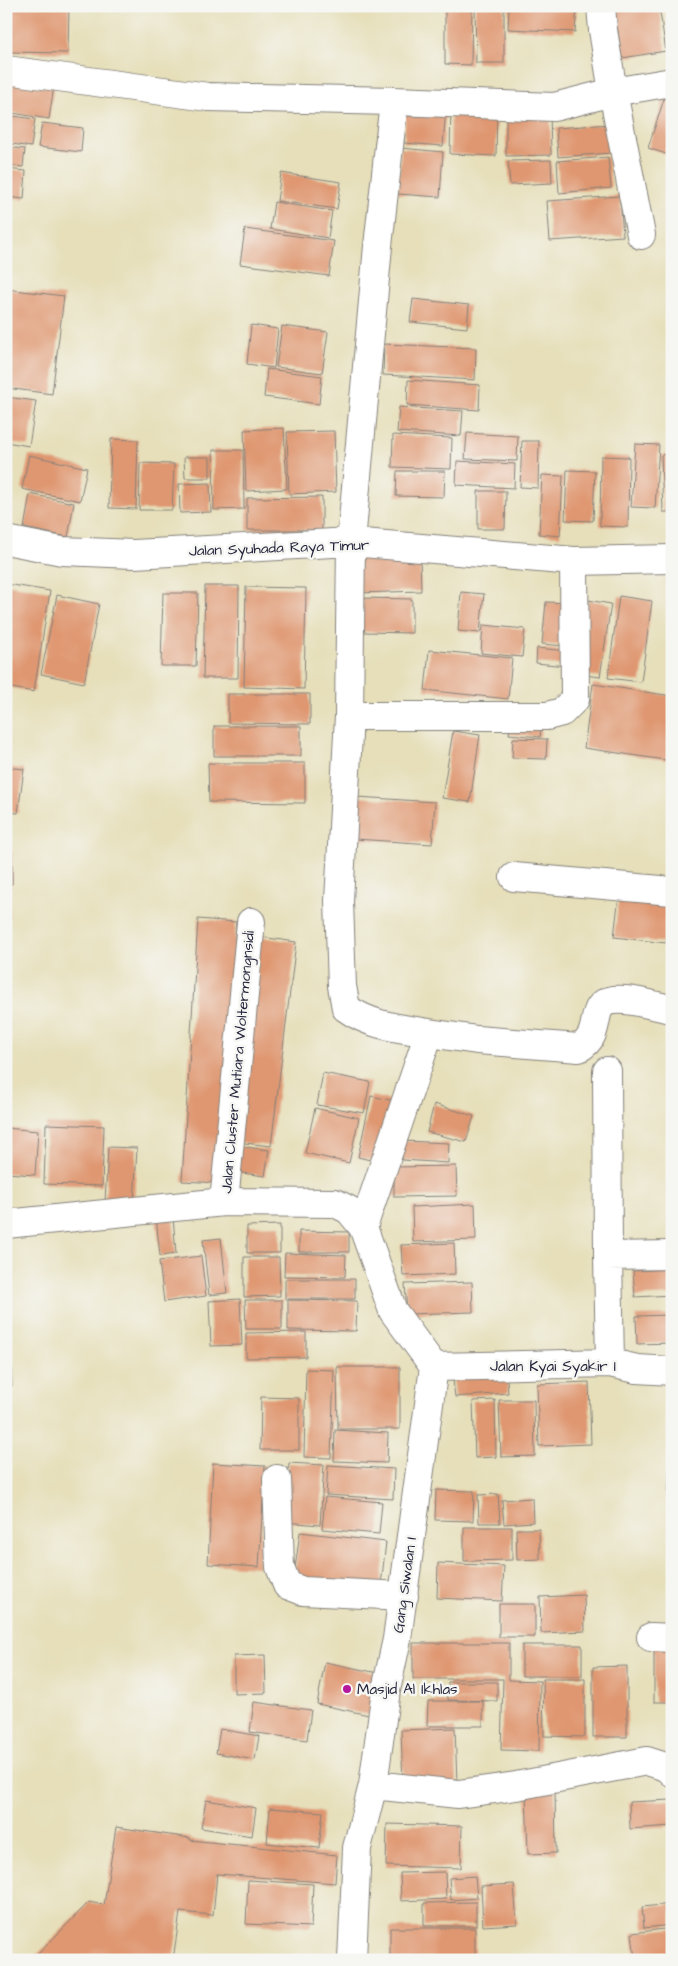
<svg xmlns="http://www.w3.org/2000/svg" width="678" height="1966" font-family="'Architects Daughter',sans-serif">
<rect width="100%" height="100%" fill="#f6f6f2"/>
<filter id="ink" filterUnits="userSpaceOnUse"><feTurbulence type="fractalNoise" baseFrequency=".02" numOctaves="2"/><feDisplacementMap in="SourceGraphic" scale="10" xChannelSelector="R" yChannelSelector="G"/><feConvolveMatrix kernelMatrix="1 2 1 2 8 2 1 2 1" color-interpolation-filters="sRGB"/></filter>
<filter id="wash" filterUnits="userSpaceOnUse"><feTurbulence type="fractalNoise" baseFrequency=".0096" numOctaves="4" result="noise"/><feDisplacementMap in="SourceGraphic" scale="20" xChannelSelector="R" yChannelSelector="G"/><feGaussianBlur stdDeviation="1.12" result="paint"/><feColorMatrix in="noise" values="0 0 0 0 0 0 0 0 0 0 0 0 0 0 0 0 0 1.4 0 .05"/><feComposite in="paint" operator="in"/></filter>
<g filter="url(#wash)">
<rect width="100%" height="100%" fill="#e6dfba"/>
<g id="blocks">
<path fill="#df9771" d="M6,6H69L68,53L6,52Z
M445,6H472L471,65L445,64Z
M475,6H504V63H476Z
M509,6H577L575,32L508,29Z
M621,6H659L666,51L622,58L614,7Z
M668,6H672V38H670Z
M6,79L54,86L49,119L6,112Z
M666,93L672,95V156L648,148Z
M406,106L446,109L443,146L404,143Z
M451,107L497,108L496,156L450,154Z
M506,109H550L551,155L506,156Z
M6,115L35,119L31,147L6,143Z
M42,123L83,128L81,152L38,147Z
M610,124L612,153L558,157L556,128Z
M6,147L25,149L23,167L6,165Z
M401,148L443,152L440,197L398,194Z
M608,157L611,188L559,193L557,161Z
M551,160L552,183L510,185L508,161Z
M6,169L26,171L24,199L6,197Z
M281,173L341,182L337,209L277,201Z
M620,196L623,236L550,241L547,201Z
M274,202L332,211L328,238L270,229Z
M245,229L334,241L329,276L240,264Z
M6,289L64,296L52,394L6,388Z
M413,299L469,305L467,328L410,322Z
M251,325L278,329L274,368L247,364Z
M282,326L328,332L322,373L276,367Z
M384,344L476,348L475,380L383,375Z
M267,369L322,376L319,404L264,397Z
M408,380L480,385L479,410L407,405Z
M6,397L36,401L29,446L6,442Z
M399,407L463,411L461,436L397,432Z
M284,428L287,489L246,491L244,430Z
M334,431L336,492L289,494L287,432Z
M467,433L518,436L517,461L465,459Z
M393,435L452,438L451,469L392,467Z
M111,439L138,440L136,509L109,508Z
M522,441H539L538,488L520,487Z
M635,444L659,445L655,508L631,507Z
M213,450H243L244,509L214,510Z
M672,454V512H663L661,455Z
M29,455L87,468L80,501L22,489Z
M601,456L629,457L628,527L600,526Z
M184,457H210V478H185Z
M457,461L515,464L514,488L456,485Z
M140,463L174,464L172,510H139Z
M567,470L595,471L593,521L565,520Z
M397,471H445L444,497L396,496Z
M542,475L563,476L560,536L539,534Z
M210,483L211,512L180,513L179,484Z
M478,491H506L505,529H478Z
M30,494L74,503L68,537L24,528Z
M322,497V530H247V498Z
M420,554L421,591L358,593V556Z
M6,584L50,591L34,692L6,687Z
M205,586H239L238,678H203Z
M246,587L306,588L304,689L244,687Z
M461,592L484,594L480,633L458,631Z
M163,593H198L196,666H161Z
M57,595L99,604L84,683L41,674Z
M619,596L652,601L641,682L608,678Z
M362,598L412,599V633L362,632Z
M588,600L611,604L600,677L577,674Z
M546,602L568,603L565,646L542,644Z
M483,625L525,629L522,657L481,653Z
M537,648L567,651L566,666L536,663Z
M429,650L512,658L508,699L425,690Z
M593,684L672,696V761L584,748Z
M228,694H310V724L228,723Z
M511,720L542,722L540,737L509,734Z
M214,726H301V756H214Z
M453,731L480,735L470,802L442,798Z
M513,738L547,739L546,759L512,758Z
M208,763H305V803L209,802Z
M6,767L24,769L18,813L6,812Z
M357,797L435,802L432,844L355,839Z
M6,851H12V884H6Z
M6,887H10L9,919L6,918Z
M620,887L672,893L666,943L614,937Z
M198,919L236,922L220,1183L182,1181Z
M261,937L296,942L271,1146L236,1142Z
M323,1073L370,1082L364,1113L317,1105Z
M371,1096L395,1101L382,1163L358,1157Z
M434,1104L474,1116L466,1142L427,1132Z
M315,1108L359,1118L349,1163L305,1153Z
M46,1124L104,1126L102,1186L44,1184Z
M6,1128L38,1131L35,1175L6,1173Z
M403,1141L449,1143L448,1163L402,1160Z
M237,1146L269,1150L265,1176L234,1172Z
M108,1147L137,1148L134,1204L105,1202Z
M456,1166L457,1196L394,1197V1167Z
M475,1204L476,1240L413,1242L412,1207Z
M173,1216L176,1254L160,1256L156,1217Z
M280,1225V1253H247V1226Z
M299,1231L349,1232V1252H299Z
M221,1238L227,1293L209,1295L203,1240Z
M454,1243L455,1274L403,1276L401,1245Z
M285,1253L346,1255L345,1277L284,1276Z
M201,1256L206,1296L164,1302L159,1261Z
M244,1257H279L280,1296L244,1297Z
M672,1269V1295L635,1297L633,1271Z
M285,1279H355V1299H285Z
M472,1282L473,1312L407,1314L405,1284Z
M240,1299L242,1345L211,1346L209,1301Z
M245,1300H282V1329H246Z
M288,1300L357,1301L356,1331L288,1330Z
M672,1315V1343L637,1344L636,1316Z
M306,1332V1357L246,1358V1333Z
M6,1362H11L12,1386L6,1387Z
M337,1367H400V1429H338Z
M506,1367L508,1393L455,1397L452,1372Z
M306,1369L334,1370L331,1458L304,1457Z
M589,1382L591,1444L539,1446L537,1384Z
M261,1397L299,1398V1450H260Z
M495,1400L496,1457L475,1458L473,1401Z
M499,1400H534L535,1456L501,1457Z
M335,1430L388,1433L387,1463L334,1461Z
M213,1463L265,1466L259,1567L208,1564Z
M289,1463L324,1465L320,1525L285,1522Z
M328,1465L394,1469L393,1499L326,1495Z
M669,1470H672V1498H668Z
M436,1490L474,1491L473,1521L435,1520Z
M498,1494L500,1523H479L478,1495Z
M325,1497L382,1502L379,1534L322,1529Z
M532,1498L533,1522L504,1524L502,1500Z
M464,1527H512V1560L464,1561Z
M516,1529H539L540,1559L517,1560Z
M300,1532L386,1542L381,1586L294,1576Z
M438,1563L504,1566L502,1601L437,1598Z
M584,1595L585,1631L541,1633L540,1597Z
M499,1604H535V1637H499Z
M654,1642H672V1702H654Z
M413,1643H509V1680L540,1681L539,1751L501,1750L503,1679H413Z
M522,1645H582V1676H522Z
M265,1655L266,1693L234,1694V1656Z
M325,1662L378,1673L369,1715L317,1704Z
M627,1666V1737H593V1667Z
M543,1679H585V1737L544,1736Z
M448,1682H497V1701L448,1700Z
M428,1701H483V1726H427Z
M254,1702L311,1710L307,1740L250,1732Z
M455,1728L457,1783L403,1785L401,1730Z
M220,1729L259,1736L255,1760L216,1753Z
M526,1789H555L556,1853L528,1854Z
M206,1800L256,1808L252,1836L201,1828Z
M672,1800V1826L630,1829L629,1802Z
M270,1808L323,1812L319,1848L267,1843Z
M387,1824L462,1826L461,1868L386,1866Z
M116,1827L190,1838V1840L337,1855L335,1883L217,1874L213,1915L180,1912L173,1960L34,1958L89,1902L104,1905Z
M445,1872L446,1899L401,1901L400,1873Z
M475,1876L477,1898L451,1900L449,1878Z
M248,1880L313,1884L311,1927L246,1924Z
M514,1884L517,1924L483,1926L481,1886Z
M476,1902V1926H424V1903Z
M672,1904V1925L644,1928L642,1907Z
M390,1928H475V1960H390Z
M672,1928V1959L635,1960L632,1933Z"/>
</g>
</g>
<g filter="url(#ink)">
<use href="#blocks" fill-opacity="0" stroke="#84807a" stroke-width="1"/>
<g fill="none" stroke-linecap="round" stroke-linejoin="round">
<defs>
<path id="street" d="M601,6L603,30L613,92L672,82
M6,70L208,97L394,101L554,107L613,92L641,235
M394,101L378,246L351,542L349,716L339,901L342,986L346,1008C371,1026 399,1028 429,1033
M6,540L62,551L134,554L351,542L574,561L672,559
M349,716H547L562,712L575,699L574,561
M514,877L672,891
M607,1071L608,1256
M224,1202L251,922
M6,1224L224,1202L335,1203L349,1210L363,1227L393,1311L434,1367L397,1639L386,1690L373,1785L357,1848L352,1960
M363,1227L429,1033L477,1040L579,1048C605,1034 586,1004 613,1000C631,998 654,1006 672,1009
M610,1363L608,1256L672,1255
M434,1367L610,1363L637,1369L672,1371
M277,1479L280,1567L287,1585L303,1591L404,1596
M651,1637L672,1638
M373,1785L458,1794L516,1786L647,1761L669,1768L672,1772"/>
</defs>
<use href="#street" stroke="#84807a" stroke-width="30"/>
<use href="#street" stroke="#fff" stroke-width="28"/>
</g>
</g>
<circle fill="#b5179e" stroke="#f6f6f2" stroke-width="2" cx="347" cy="1689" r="5"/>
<g text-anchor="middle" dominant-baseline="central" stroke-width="5" stroke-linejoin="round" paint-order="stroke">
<g font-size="15" fill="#22223b" stroke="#f6f6f2">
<text transform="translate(279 548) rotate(-2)">Jalan Syuhada Raya Timur</text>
<text transform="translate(238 1062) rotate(-85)">Jalan Cluster Mutiara Woltermongnsidi</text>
<text x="553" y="1366">Jalan Kyai Syakir I</text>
<text transform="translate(405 1585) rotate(-82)">Gang Siwalan I</text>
</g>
<g font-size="15" fill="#22223b" stroke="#f6f6f2" text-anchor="start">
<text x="357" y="1689">Masjid Al Ikhlas</text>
</g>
</g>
<rect width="678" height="1966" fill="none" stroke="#f6f6f2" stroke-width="25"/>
</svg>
